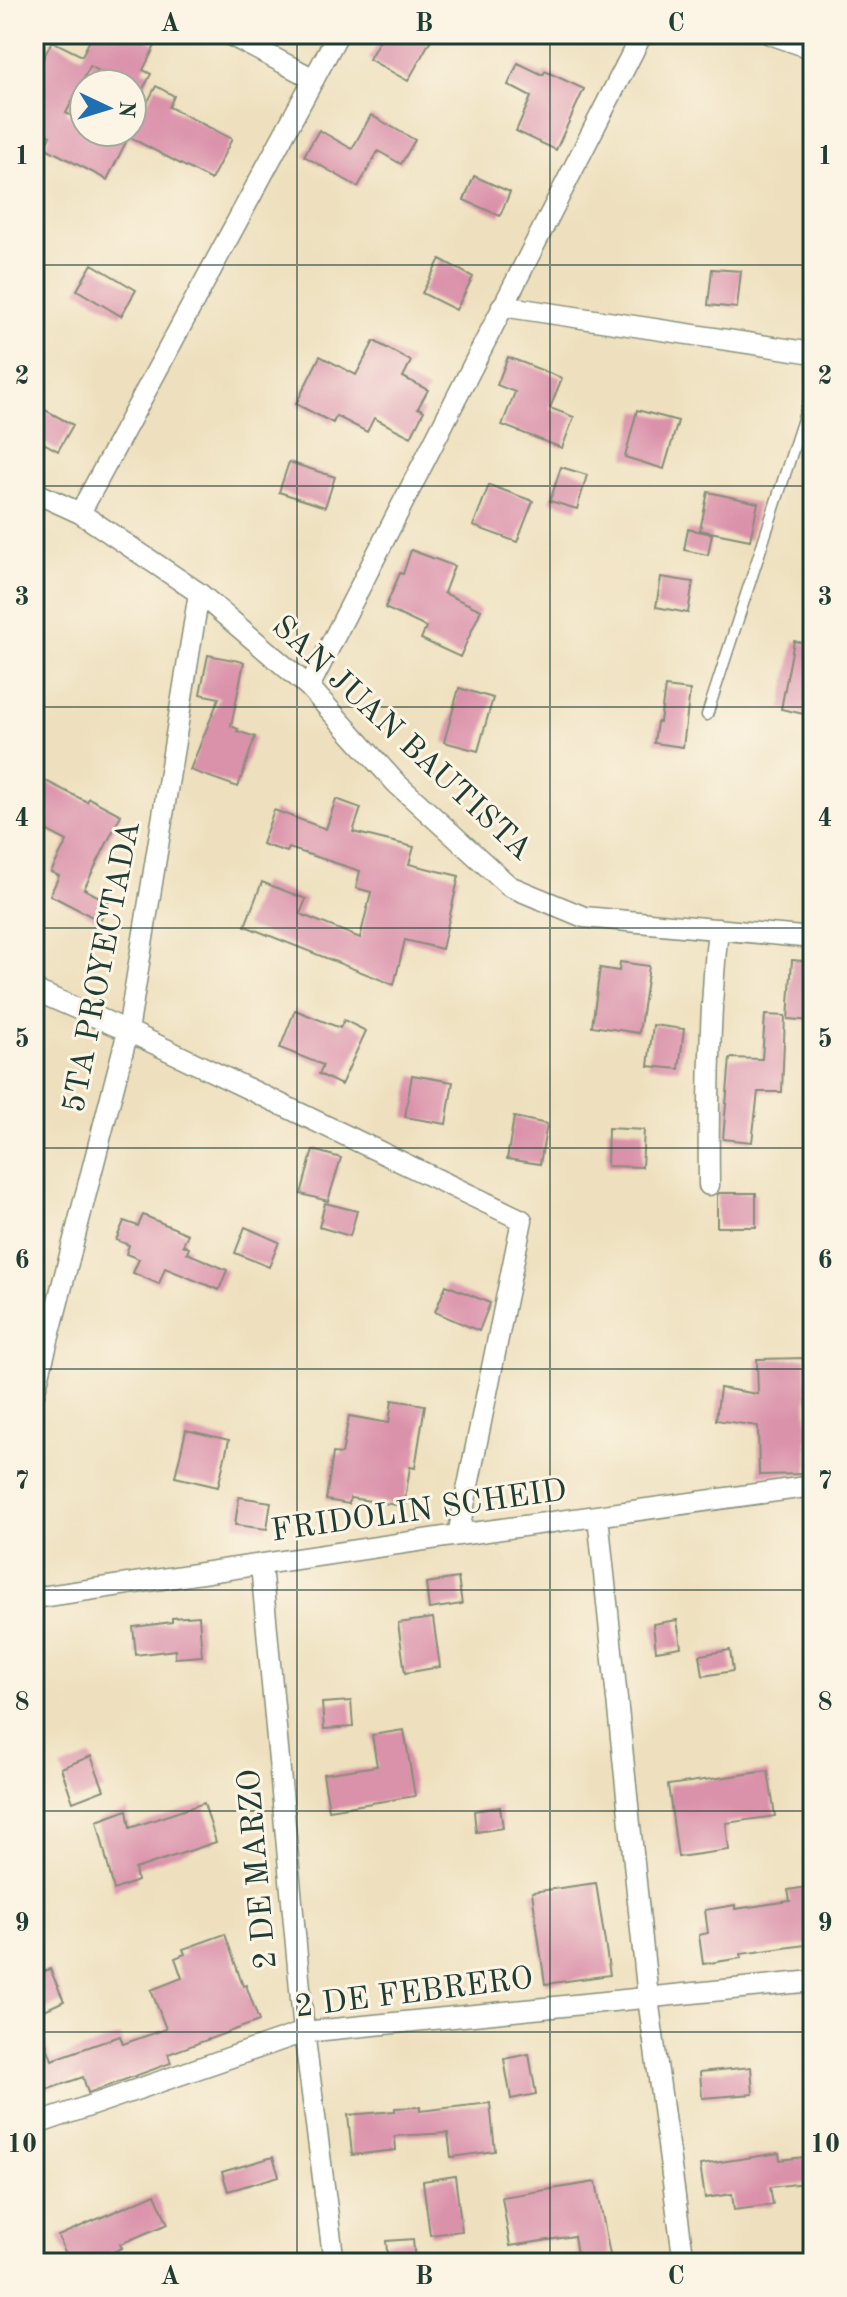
<svg xmlns="http://www.w3.org/2000/svg" width="847" height="2297" font-family="'Old Standard TT',serif">
<rect width="100%" height="100%" fill="#fcf5e5"/>
<filter id="ink" filterUnits="userSpaceOnUse"><feTurbulence type="fractalNoise" baseFrequency=".0125" numOctaves="2"/><feDisplacementMap in="SourceGraphic" scale="16" xChannelSelector="R" yChannelSelector="G"/><feConvolveMatrix kernelMatrix="1 2 1 2 8 2 1 2 1" color-interpolation-filters="sRGB"/></filter>
<filter id="wash" filterUnits="userSpaceOnUse"><feTurbulence type="fractalNoise" baseFrequency=".006" numOctaves="4" result="noise"/><feDisplacementMap in="SourceGraphic" scale="32" xChannelSelector="R" yChannelSelector="G"/><feGaussianBlur stdDeviation="1.8" result="paint"/><feColorMatrix in="noise" values="0 0 0 0 0 0 0 0 0 0 0 0 0 0 0 0 0 1.4 0 .05"/><feComposite in="paint" operator="in"/></filter>
<g filter="url(#wash)">
<rect width="100%" height="100%" fill="#eee0be"/>
<g id="blocks">
<path fill="#da91aa" d="M93,34H144V38L156,44L143,70L151,74L141,93L132,88V84H124L90,66L66,113L84,122V132H131L107,180L44,147L50,136L34,127V76L52,41L82,56Z
M383,34H434L408,81L369,59Z
M518,63L543,75L545,71L584,89L556,150L516,131L531,97L508,85Z
M156,86L174,96L169,107L232,139L211,180L129,137Z
M371,115L415,140L401,164L378,151L358,187L304,156L319,130L352,149Z
M474,176L510,192L500,216L464,200Z
M440,259L473,277L456,310L422,293Z
M92,264L136,290L121,316L77,290Z
M712,269L741,271L737,308L708,305Z
M374,341L411,361L403,377L428,390L418,408L424,411L411,437L374,418L367,432L336,416L333,423L296,404L320,356L356,375Z
M508,357L562,378L550,408L574,417L562,448L502,425L515,392L497,385Z
M34,404L73,425L58,451L34,438Z
M637,410L678,421L664,469L625,457Z
M289,462L335,477L325,507L279,492Z
M561,467L587,475L577,509L550,501Z
M489,485L533,501L517,542L473,526Z
M708,492L758,503L750,540L700,530Z
M688,529L712,534L708,555L684,550Z
M411,550L454,566L444,593L481,610L460,657L421,639L426,627L385,608L400,573L403,574Z
M661,577L693,582L688,613L656,607Z
M794,641L813,645V716L781,709Z
M208,655L244,662L231,726L238,729L237,731L255,737L238,787L190,770L219,698L200,694Z
M665,687L690,690L683,747L654,743L657,722H660Z
M459,688L493,698L478,751L444,742Z
M34,775L87,802L89,798L121,815L84,889L109,902L100,921L50,895L59,876L51,872L67,841L34,824Z
M336,799L361,808L353,832L414,847L409,864L459,876L442,949L405,940L394,985L245,926L262,882L306,899L300,914L360,938L371,892L356,888L360,871L289,848L287,852L262,844L274,810L326,829Z
M792,960L813,962V1021L788,1019Z
M620,962L649,966L639,1033L592,1026L600,968L619,971Z
M295,1010L340,1028L344,1020L366,1031L341,1085L319,1074L323,1065L280,1048Z
M765,1015L785,1016L782,1092H758L752,1142L723,1139L730,1058L762,1059Z
M653,1025L684,1029L679,1069L648,1066Z
M412,1075L453,1082L446,1124L405,1117Z
M514,1117L547,1124L540,1164L507,1159Z
M608,1128L644,1130L642,1167L607,1166Z
M313,1150L341,1158L328,1201L301,1194Z
M719,1193H756V1227H717V1195Z
M325,1203L357,1211L350,1236L319,1227Z
M143,1215L188,1234L183,1245L189,1248L187,1253L227,1270L219,1290L165,1268L159,1284L133,1273L139,1259L126,1254L129,1245L116,1240L124,1221L138,1226Z
M245,1227L279,1242L269,1267L235,1253Z
M446,1285L490,1303L479,1331L435,1312Z
M806,1358L808,1474L759,1475L758,1426L716,1420L720,1388L758,1394L757,1359Z
M392,1400L425,1405L415,1468L410,1467L404,1506L350,1498L349,1504L326,1500L333,1453L342,1454L349,1416L389,1423Z
M186,1430L229,1440L218,1487L175,1477Z
M239,1497L271,1502L267,1529L235,1525Z
M458,1578L462,1604L429,1609L426,1583Z
M199,1616L202,1656L175,1658V1650L136,1655L133,1627L172,1622V1618Z
M433,1618L440,1667L405,1673L398,1623Z
M677,1620L681,1647L656,1651L653,1624Z
M730,1650L733,1671L703,1676L700,1655Z
M351,1701L353,1727L324,1729L322,1703Z
M404,1730L415,1796L329,1810L323,1774L377,1766L372,1735Z
M91,1756L104,1790L73,1802L61,1768Z
M768,1771L775,1816L726,1823L729,1850L678,1857L668,1785Z
M204,1803L216,1842L135,1869L137,1881L114,1890L97,1821L127,1810L130,1828Z
M500,1807L503,1828L476,1832L474,1811Z
M596,1883L610,1975L545,1984L532,1892Z
M813,1886V1944L741,1954L742,1958L703,1964L699,1935L708,1933L705,1910L735,1905V1909L790,1901L788,1890Z
M225,1934L243,1986L246,1985L259,2021L168,2054L171,2063L88,2093L83,2077L34,2094V2019L37,2018L52,2060L120,2036L123,2044L166,2029L151,1990L182,1978L175,1958L185,1954L183,1949Z
M50,1969L64,2001L34,2015V1976Z
M529,2054L536,2094L511,2099L504,2059Z
M751,2067L753,2094L702,2098L700,2072Z
M490,2103L495,2151L451,2157L448,2133L395,2136L396,2150L352,2155L348,2115L395,2111V2108L420,2107V2111Z
M779,2153L780,2160L813,2156V2182L770,2187L773,2205L734,2210L732,2194L705,2198L700,2165Z
M273,2157L279,2176L228,2191L222,2172Z
M455,2176L462,2231L430,2235L423,2181Z
M596,2182L610,2255L578,2260L574,2236L510,2246L502,2197Z
M155,2194L168,2224L120,2244L122,2248L88,2263H70L58,2236Z
M413,2239L415,2263H388L386,2241Z"/>
</g>
</g>
<g filter="url(#ink)">
<use href="#blocks" fill-opacity="0" stroke="#868e79" stroke-width="2"/>
<g fill="none" stroke-linecap="round" stroke-linejoin="round">
<defs>
<path id="service" d="M707,715L813,388"/>
<path id="minor" d="M228,34L314,79
M770,34L813,49
M502,306L813,353
M34,492L80,513L199,593L309,687L396,783L509,886L584,917L813,938
M80,513L338,34
M309,687L642,34
M34,990L128,1031L522,1220L458,1535
M709,1185C708,1099 709,1014 718,929
M34,1394L128,1031L199,593
M598,1516L648,1998L684,2263
M261,1565L304,2032L334,2263
M34,1598L458,1535L813,1486
M34,2125L304,2032L813,1981"/>
</defs>
<use href="#service" stroke="#868e79" stroke-width="13"/>
<use href="#minor" stroke="#868e79" stroke-width="23"/>
<use href="#service" stroke="#fff" stroke-width="10"/>
<use href="#minor" stroke="#fff" stroke-width="20"/>
</g>
</g>
<path fill="none" stroke="#1f3d34" stroke-width="2" stroke-opacity="0.55" d="M297,34V2263M550,34V2263M34,265H813M34,486H813M34,707H813M34,928H813M34,1148H813M34,1369H813M34,1590H813M34,1811H813M34,2032H813"/>
<g text-anchor="middle" dominant-baseline="central" stroke-width="6" stroke-linejoin="round" paint-order="stroke">
<g font-size="32" fill="#1f3d34" stroke="#fcf5e5">
<text transform="translate(401 739) rotate(43)">SAN JUAN BAUTISTA</text>
<text transform="translate(103 967) rotate(-79)">5TA PROYECTADA</text>
<text transform="translate(419 1512) rotate(-8)">FRIDOLIN SCHEID</text>
<text transform="translate(259 1869) rotate(-95)">2 DE MARZO</text>
<text transform="translate(414 1994) rotate(-7)">2 DE FEBRERO</text>
</g>
</g>
<rect width="847" height="2297" fill="none" stroke="#fcf5e5" stroke-width="88"/>
<g transform="translate(108 108) rotate(94)"><circle r="38" fill="#fcf5e5" stroke="#a4ab9e" stroke-width="2"/>
<path d="M0-6L14 30L0 20L-14 30Z" fill="#1f6fb2"/>
<text y="-12" font-size="22" font-weight="bold" text-anchor="middle" fill="#1f3d34">N</text>
</g>
<rect x="44" y="44" width="759" height="2209" fill="none" stroke="#1f3d34" stroke-width="3"/>
<g font-size="26" text-anchor="middle" font-weight="bold" fill="#1f3d34">
<text x="170" y="31">A</text>
<text x="424" y="31">B</text>
<text x="676" y="31">C</text>
<text x="22" y="164">1</text>
<text x="825" y="164">1</text>
<text x="22" y="384">2</text>
<text x="825" y="384">2</text>
<text x="22" y="605">3</text>
<text x="825" y="605">3</text>
<text x="22" y="826">4</text>
<text x="825" y="826">4</text>
<text x="22" y="1047">5</text>
<text x="825" y="1047">5</text>
<text x="22" y="1268">6</text>
<text x="825" y="1268">6</text>
<text x="22" y="1489">7</text>
<text x="825" y="1489">7</text>
<text x="22" y="1710">8</text>
<text x="825" y="1710">8</text>
<text x="22" y="1931">9</text>
<text x="825" y="1931">9</text>
<text x="22" y="2152">10</text>
<text x="825" y="2152">10</text>
<text x="170" y="2284">A</text>
<text x="424" y="2284">B</text>
<text x="676" y="2284">C</text>
</g>
</svg>
